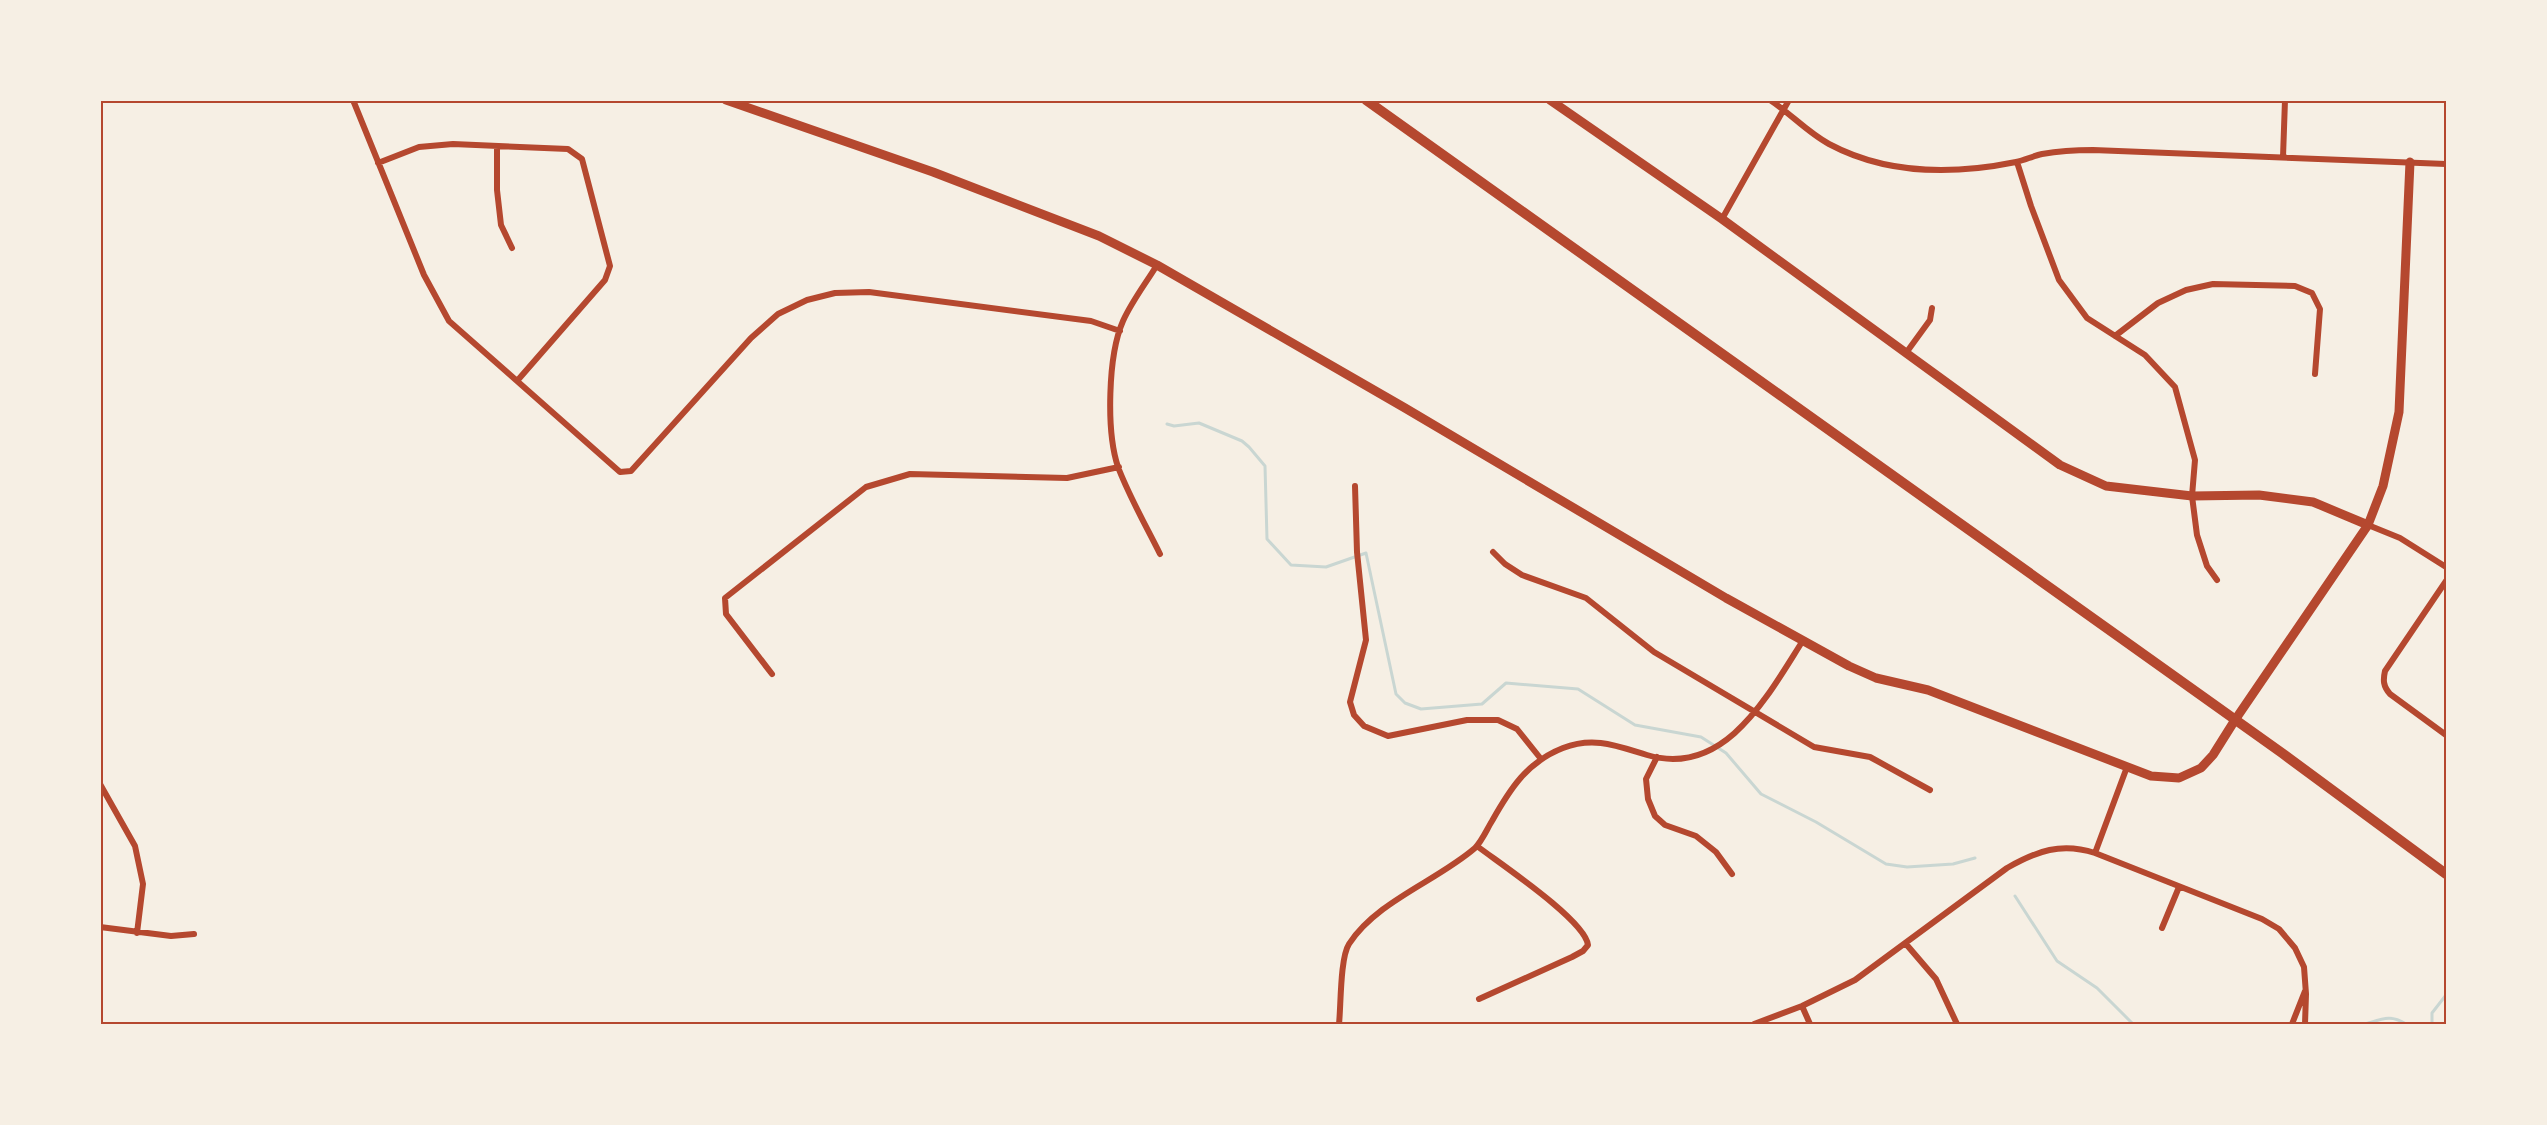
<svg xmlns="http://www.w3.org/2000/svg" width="2547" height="1125" font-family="Karla,sans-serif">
<rect width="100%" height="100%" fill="#f6efe4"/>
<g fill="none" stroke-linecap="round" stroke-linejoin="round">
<path stroke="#c9d6d2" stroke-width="3" d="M1167,424L1174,426L1199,423L1242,441L1249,447L1265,466L1267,539L1291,565L1326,567L1366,553L1396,694L1405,703L1421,709L1482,704L1506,683L1578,689L1635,725L1701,737L1726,753L1761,794L1816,822L1886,864L1907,867L1953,864L1975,858
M2015,896L2057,961L2097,988L2133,1024
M2365,1024C2382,1019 2391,1014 2406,1024
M2432,1024V1013L2446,995"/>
<path stroke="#b5482f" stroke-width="6" d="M353,100L424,275L449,321L620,472L631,471L751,338L778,314L807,300L835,293L869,292L1091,321L1120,331
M1770,100C1790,113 1807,132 1829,144C1887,175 1952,175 2016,162C2025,160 2033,156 2042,154C2059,151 2076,150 2093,150L2446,164
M497,146V190L501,225L512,248
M2283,157L2285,100
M2017,162L2031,206L2059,280L2087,318L2145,355L2175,387L2195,460L2192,496L2197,535L2207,566L2217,580
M378,163L419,147L453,144L568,149L582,159L610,266L605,280L517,381
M1722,219L1789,100
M1157,265C1146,283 1132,301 1123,321C1108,355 1106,431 1118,467C1129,496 1146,526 1160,554
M2115,336L2158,303L2186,290L2213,284L2295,286L2312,293L2320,309L2315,374
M1906,353L1930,320L1932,308
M1355,486L1357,552L1366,640L1350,702L1354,715L1364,726L1388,736L1467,720H1498L1517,729L1541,759
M2368,525L2400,538L2446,567
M1493,552L1505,564L1522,575L1586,598L1654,652L1814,747L1870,757L1930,790
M2446,581L2385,671C2383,680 2383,686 2390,694L2446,735
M772,674L726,614L725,598L866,487L910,474L1067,478L1119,467
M1657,757L1646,779L1648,799L1655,816L1665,825L1696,836L1716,852L1732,874
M100,784L135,846L143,884L137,933
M1477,846C1499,863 1585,920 1588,945L1583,951L1572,957L1479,999
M2095,853L2127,767
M100,927L171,936L194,934
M2162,928L2179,887
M1906,944L1936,979L1957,1024
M1802,1006L1810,1024
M1339,1024C1341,1006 1340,958 1349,944C1377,901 1437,881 1475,848C1482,841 1487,829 1492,821C1510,789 1527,762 1563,748C1594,736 1617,746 1647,755C1724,778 1767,697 1802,642
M1754,1024L1802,1006L1855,980L2007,868C2037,851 2061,842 2095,853L2262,919L2279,929L2295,948L2304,967L2306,994L2305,1024
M2292,1024L2305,991"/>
<path stroke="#b5482f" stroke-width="9" d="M726,100L933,172L1099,236L1157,265L1405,408L1726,598L1849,666L1876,678L1928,690L2151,776L2179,778L2201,768L2213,755L2235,720L2368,525L2383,486L2399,412L2410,162
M1550,100L1722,219L2060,465L2106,486L2192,496L2259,495L2313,502L2368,525"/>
<path stroke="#b5482f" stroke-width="10" d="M1366,100L2282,753L2446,874"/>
</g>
<rect width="2547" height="1125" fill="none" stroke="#f6efe4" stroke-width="204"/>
<rect x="102" y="102" width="2343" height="921" fill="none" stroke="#b5482f" stroke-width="2"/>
</svg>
